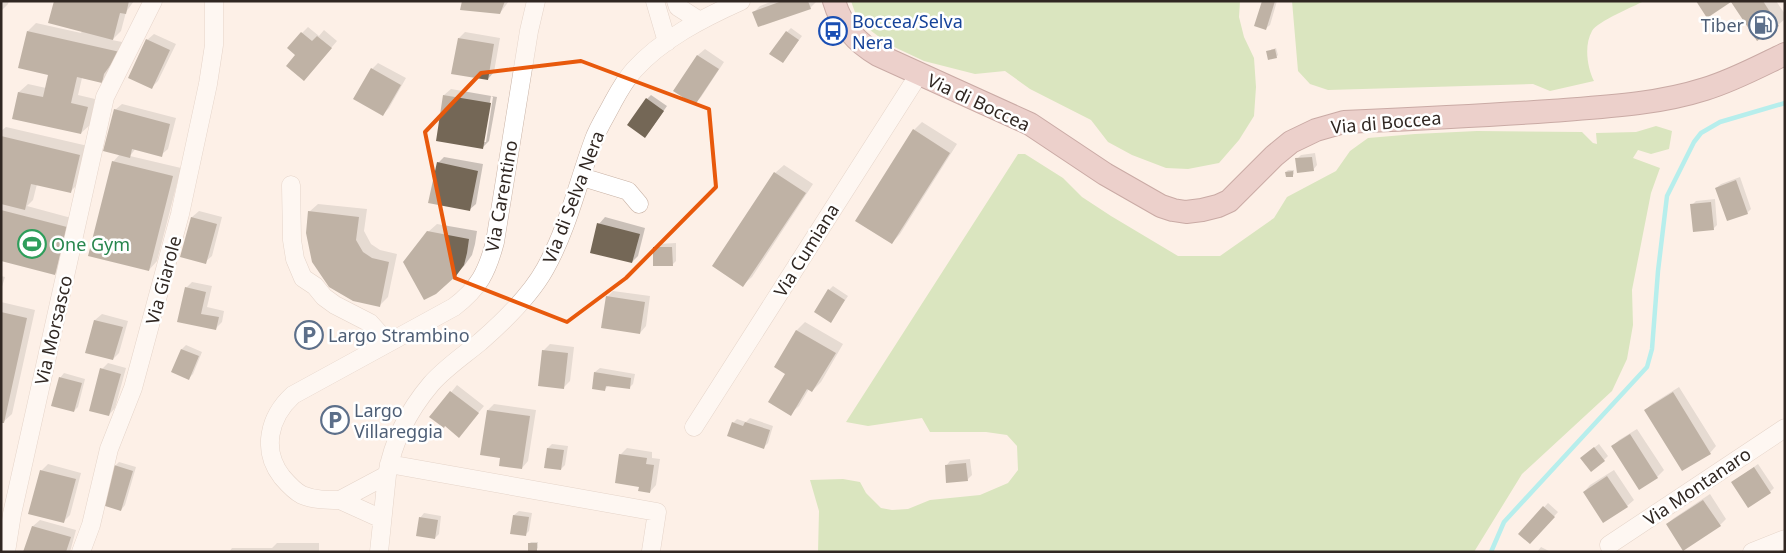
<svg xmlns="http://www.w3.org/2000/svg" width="1786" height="553" font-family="'Noto Sans',sans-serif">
<rect width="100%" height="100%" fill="#fdf0e7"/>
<path fill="#b0d78e" d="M851,1H1240L1239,17L1244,37L1254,58L1256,87L1254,116L1239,140L1219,163L1188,169L1166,168L1132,155L1108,142L1091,120L1030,89L1005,71L975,74L924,61L890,45L858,21Z
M1292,1H1644C1633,7 1598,21 1592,31C1584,45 1587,67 1594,81L1550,91L1533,84L1328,90L1310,84L1298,71Z
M1656,126L1672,131L1669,149L1651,154L1638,150L1633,158L1660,168L1651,193L1632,290L1633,325L1627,359L1612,391L1522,474L1474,552H818L819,511L810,480L843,479L860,482L866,493L881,508L892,510L908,509L930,500L980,495L1008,483L1018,470L1017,446L1007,435L986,432H930L922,418L868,426L846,422L1018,154H1025L1063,178L1082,197L1111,216L1178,256H1220L1274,218L1287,197L1336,171L1350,151L1368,138L1415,134L1477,131L1582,132L1593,143L1597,144L1596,133L1636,132Z"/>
<path fill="#0003" fill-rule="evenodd" d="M1,1H9L8,4L1,11Z
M55,1H134L126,12L121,31L112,40L127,43L110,74L102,82L82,78L78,95L95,99L90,125L81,133L14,118L19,92L28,84L46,88L50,74L28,31L36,23L81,33L82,31Z
M464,1H509L500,13Z
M773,1H816V2L810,8L754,12L760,6Z
M1263,1H1277L1270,25L1265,29Z
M1732,1H1776L1785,14V19L1778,25Z
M308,27L319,36L324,30L337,41L310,73L297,55L302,33Z
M791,28L802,36L783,62L787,32Z
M465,32L500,38L494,72L488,79L459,38Z
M154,34L176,44L158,81L152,87L147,40Z
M1276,48L1278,55L1276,57L1268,51Z
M705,49L724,62L701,97L695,103L675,90L698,55Z
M378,63L406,78L389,108L383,114L372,69Z
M451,89L497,97L489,141L483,147L444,95ZM491,96L493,97L486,142H483Z
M651,95L667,106L649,132L647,99Z
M122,104L176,118L168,149L161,155L136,148L130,156L181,168L157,261L149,270L113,162L120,154L115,110Z
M922,122L957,144L900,234L892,243L914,130Z
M6,127L88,146L79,183L70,192L37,184L33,200L27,206L75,219L63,265L55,274L1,260V131Z
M1315,153L1317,165L1313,170L1297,159L1301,155Z
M444,157L483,164L476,204L469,210L438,163Z
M784,165L813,184L752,277L743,285L775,173Z
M1288,170H1294V174L1293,175L1286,172Z
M1740,177L1751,209L1747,213L1716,188L1721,184Z
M1715,199L1717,225L1713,229L1692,205L1696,201Z
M318,204L367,209L364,231L371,244L380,250L397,254L388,297L379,306L309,212Z
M199,211L222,217L212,256L205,262L192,217Z
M605,217L645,228L638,256L632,262L599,224Z
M437,224L477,231L475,244L472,255L464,266L455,275L428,232Z
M676,243V261L672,265L654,248L658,244Z
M1,276L5,277L1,290Z
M192,282L212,286L207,307L224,311L222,322L215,329L179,321L186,288Z
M833,286L848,296L831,321L829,290Z
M613,291L650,296L646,326L640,333L607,297Z
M1,302L35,310L12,414L3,422H1Z
M102,314L128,321L119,353L113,359L86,352L95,320Z
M805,322L843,344L821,382L812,391L809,389L799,406L790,414L787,374L775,367L797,330Z
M550,344L574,347L570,381L564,387L543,351Z
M186,345L202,352L193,374L189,378L182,349Z
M108,363L126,368L115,408L109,415L102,369Z
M600,368L635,374L633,384L629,388L609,385L605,389L593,387L595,372Z
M64,373L85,379L78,407L74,411L60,378Z
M457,385L484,406L459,436L445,425L431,417Z
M1679,387L1716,446L1710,453L1645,410L1652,404Z
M494,404L536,410L528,461L522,468L488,410Z
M750,418L773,426L768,443L764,447L733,423L737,419L746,422Z
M1637,429L1664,470L1657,477L1639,488L1612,447L1619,440Z
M552,444L568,446L565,465L561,469L548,448Z
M1599,444L1608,456L1604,460L1586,454Z
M627,448L652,452V458L660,459L656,485L650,492L640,486L621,454Z
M970,459L972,475L968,479L948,481L946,466L950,461Z
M119,462L136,467L125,505L121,510L115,466Z
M48,464L81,473L70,515L63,522L41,471Z
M1758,464L1774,488L1770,492L1732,483Z
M1614,470L1634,500L1627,506L1584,492L1590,485Z
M1710,494L1726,519L1720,525L1667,524L1674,518Z
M1548,503L1558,512L1530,543L1520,534Z
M519,511L532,513L529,531L525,535L512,533L514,515Z
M424,513L441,516L439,534L435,538L420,518Z
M40,520L76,530L70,552H25L33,526Z
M531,542H538V548L536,550L530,543Z
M277,543H319V552H229L232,548H272Z
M1541,547L1551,552H1537Z"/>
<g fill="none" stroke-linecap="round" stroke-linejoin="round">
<path stroke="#62ecf2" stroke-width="4.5" d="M1491,552L1504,522L1647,367L1652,349L1658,271L1667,196L1694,142L1701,133L1720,122L1785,103"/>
</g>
<path fill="#746756" d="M54,1H129L126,14L120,13L113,40L48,23Z
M462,1H505L500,14L460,10Z
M782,1H808L811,9L758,27L752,12Z
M1262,1H1275L1266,30L1254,26Z
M1696,1H1763L1779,26L1757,41L1731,2L1707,18Z
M27,31L120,52L104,74L102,83L77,77L71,103L88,107L81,134L12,119L18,92L43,97L48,75L18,68Z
M786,31L799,40L783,63L769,54Z
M301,32L312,41L317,36L332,48L304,81L286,66L295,55L287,48Z
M458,38L494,44L488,80L451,74Z
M146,39L170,50L152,89L128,78Z
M1275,49L1277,58L1268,60L1266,51Z
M697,55L719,69L695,105L673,91Z
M371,68L401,85L383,116L353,99Z
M443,95L491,103L483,149L436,141Z
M646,98L664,111L645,138L627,125Z
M114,109L170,124L162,157L132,149L130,158L103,151Z
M913,129L950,153L892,244L855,221Z
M1,136L80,155L71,193L31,184L25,210L1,204Z
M1312,157L1314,171L1297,173L1295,158Z
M112,161L173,176L149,271L88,256Z
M437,162L478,171L470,211L428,203Z
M1293,171V177H1286L1285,172Z
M774,172L806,193L743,287L712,266Z
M1736,180L1748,214L1727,221L1715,188Z
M1711,202L1714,230L1693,232L1690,204Z
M1,210L67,227L55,275L1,261Z
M308,211L359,217L356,240L363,252L372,258L389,262L380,307L353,301L329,287L312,262L306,233Z
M191,217L217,224L206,264L180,257Z
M597,223L640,234L632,263L590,253Z
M427,231L469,239L467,253L464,265L456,276L436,294L424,300L403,262Z
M653,247H672L673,266H653Z
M185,287L206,292L201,314L219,317L216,330L177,322Z
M828,289L845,300L831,323L814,312Z
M606,296L645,302L640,334L601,328Z
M1,312L27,318L4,423H1Z
M94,320L123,327L113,360L85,353Z
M796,330L836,353L812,392L807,389L791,416L768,402L785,374L774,367Z
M181,349L199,356L189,380L171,372Z
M542,350L568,353L564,389L538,386Z
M100,368L121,374L109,416L89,411Z
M594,372L631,378L630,389L606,386L605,391L592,389Z
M59,377L82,383L74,412L51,406Z
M450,391L479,413L459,438L445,426L444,428L429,417Z
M1673,392L1711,454L1682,471L1644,410Z
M487,410L530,416L522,469L499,466L500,458L480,455Z
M732,422L743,426L745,422L770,430L764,449L727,436Z
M1630,434L1658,478L1639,490L1611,446Z
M1594,447L1605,461L1591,472L1580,458Z
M547,448L564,450L561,470L544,468Z
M619,454L647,458L646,464L654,465L650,493L638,491L639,487L615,483Z
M966,463L968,481L946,483L945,465Z
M114,465L133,471L121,511L102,505Z
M1754,467L1771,493L1748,508L1731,482Z
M40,470L76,479L64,523L28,514Z
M1607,476L1628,507L1603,523L1583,492Z
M1703,500L1721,526L1683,551L1666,524Z
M1543,506L1555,517L1530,544L1518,534Z
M513,515L529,517L526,536L510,534Z
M419,517L438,520L435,539L416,536Z
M32,526L71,537L66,552H23Z
M528,543H537V551H528Z"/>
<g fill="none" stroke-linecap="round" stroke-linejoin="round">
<defs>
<path id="minor" d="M655,1L667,42
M676,1L678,7L700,21
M582,177L628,191L639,204
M291,185L292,240L295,259L303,278L315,286L324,297L335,305L370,323L388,343
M694,427L919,74
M389,464L657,512L651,551
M340,500C327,500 314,500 302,495C294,491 288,484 282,477C261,450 269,417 293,395L454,307C479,288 487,272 495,242L529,31L536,1
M382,519L340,500L387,475
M1609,545L1785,428
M6,552L12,514L105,97L153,1
M81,552L91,525L109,449L133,388L180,214L208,84L214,45V1
M379,552L387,475C393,441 409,410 431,384C445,368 463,356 480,342C503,322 530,296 545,269C568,228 578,182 594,139C599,126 607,114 613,102C619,91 626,79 634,70C662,39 703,18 741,1
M1752,552L1785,539"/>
<path id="major" d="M834,1C841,25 857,43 878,55L1030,124L1105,174L1161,206L1173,210L1186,212L1202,210L1218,206L1229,201L1274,156L1291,142L1316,130L1344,122C1413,119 1481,116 1550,111C1601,107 1655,105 1705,89C1732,81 1758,67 1785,54"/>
</defs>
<use href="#minor" stroke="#c8b2a5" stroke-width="19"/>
<use href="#major" stroke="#8b5554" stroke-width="24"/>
<use href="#minor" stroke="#fff" stroke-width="18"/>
<use href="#major" stroke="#d7a8a9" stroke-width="22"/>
</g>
<path d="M0 0H1786V553H0ZM581,61L709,109L716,187L626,278L567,322L455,278L425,132L481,73Z" fill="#fdf0e7" fill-opacity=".55" fill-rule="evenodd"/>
<path fill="none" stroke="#e8590c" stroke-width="4" stroke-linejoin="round" d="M581,61L709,109L716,187L626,278L567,322L455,278L425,132L481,73Z"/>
<defs>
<symbol id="fuel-ring" viewBox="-11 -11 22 22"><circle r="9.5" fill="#fff" stroke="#5c6f8a" stroke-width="1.5"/><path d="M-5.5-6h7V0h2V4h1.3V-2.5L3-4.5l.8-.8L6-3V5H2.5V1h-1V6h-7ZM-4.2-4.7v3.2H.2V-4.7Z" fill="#5c6f8a"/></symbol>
<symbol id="bus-ring" viewBox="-11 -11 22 22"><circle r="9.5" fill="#fff" stroke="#1a4fb4" stroke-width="1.5"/><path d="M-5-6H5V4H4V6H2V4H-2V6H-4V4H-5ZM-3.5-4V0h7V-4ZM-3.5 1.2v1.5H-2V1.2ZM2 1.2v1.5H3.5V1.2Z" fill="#1a4fb4"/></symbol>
<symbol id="stadium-ring" viewBox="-11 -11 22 22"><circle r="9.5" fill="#fff" stroke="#2e9e5b" stroke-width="1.5"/><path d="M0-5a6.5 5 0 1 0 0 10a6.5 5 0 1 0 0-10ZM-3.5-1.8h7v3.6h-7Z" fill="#2e9e5b"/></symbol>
<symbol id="parking-ring" viewBox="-11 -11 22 22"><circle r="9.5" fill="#fff" stroke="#5c6f8a" stroke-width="1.5"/><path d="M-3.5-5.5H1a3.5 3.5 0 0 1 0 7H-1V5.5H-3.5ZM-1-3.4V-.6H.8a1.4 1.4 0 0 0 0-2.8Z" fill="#5c6f8a"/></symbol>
</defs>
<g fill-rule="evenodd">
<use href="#fuel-ring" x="1747" y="9" width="32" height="32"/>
<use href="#bus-ring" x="817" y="15" width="32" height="32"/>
<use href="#stadium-ring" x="16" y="228" width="32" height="32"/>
<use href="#parking-ring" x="293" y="319" width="32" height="32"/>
<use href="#parking-ring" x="319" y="404" width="32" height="32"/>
</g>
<g text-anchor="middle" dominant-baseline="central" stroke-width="5" stroke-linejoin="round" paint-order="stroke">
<g font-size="18" fill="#164399" stroke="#fff" text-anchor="start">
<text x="852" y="21">Boccea/Selva<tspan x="852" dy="21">Nera</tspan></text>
</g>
<g font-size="18" fill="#4e5e75" stroke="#fff" text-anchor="start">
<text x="1744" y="25" text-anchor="end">Tiber</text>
<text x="328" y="335">Largo Strambino</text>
<text x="354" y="410">Largo<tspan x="354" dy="21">Villareggia</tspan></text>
</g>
<g font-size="18" fill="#302722" stroke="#fff">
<text transform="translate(979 102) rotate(25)">Via di Boccea</text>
<text transform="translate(1386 122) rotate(-5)">Via di Boccea</text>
<text transform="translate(501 196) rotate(-80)">Via Carentino</text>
<text transform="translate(573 197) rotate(-69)">Via di Selva Nera</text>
<text transform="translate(806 250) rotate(-58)">Via Cumiana</text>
<text transform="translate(163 280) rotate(-75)">Via Giarole</text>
<text transform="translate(53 330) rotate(-77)">Via Morsasco</text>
<text transform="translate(1697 486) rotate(-34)">Via Montanaro</text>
</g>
<g font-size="18" fill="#27864d" stroke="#fff" text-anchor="start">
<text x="51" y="244">One Gym</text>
</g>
</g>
<rect width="1786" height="553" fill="none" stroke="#302722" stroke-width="5"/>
</svg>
